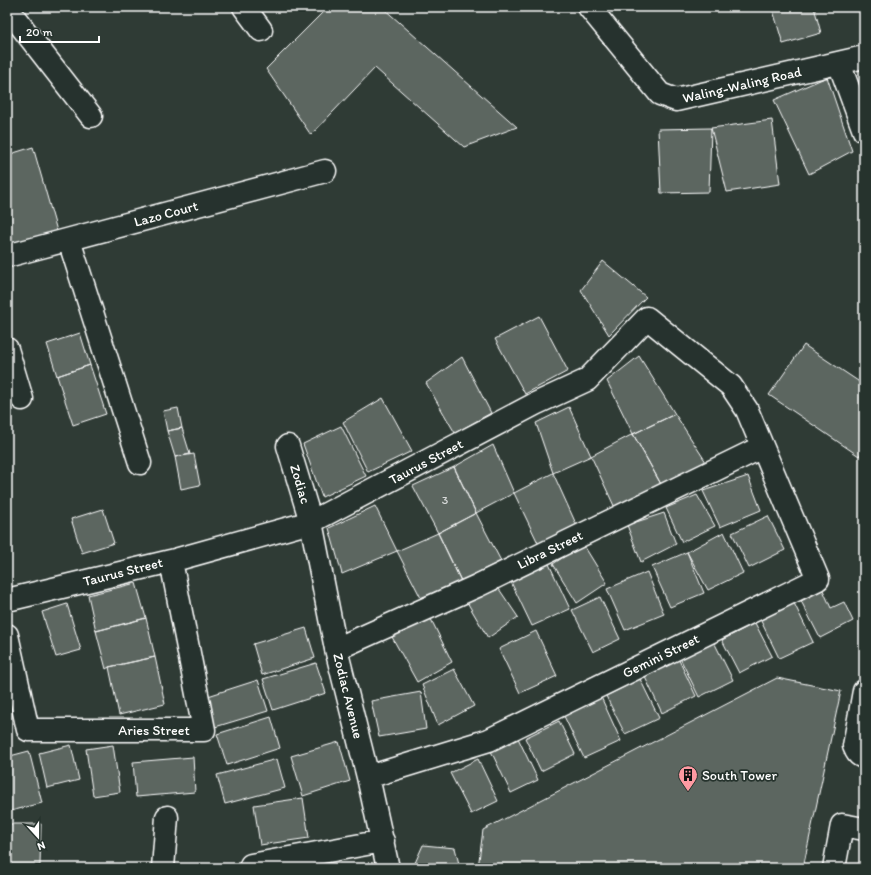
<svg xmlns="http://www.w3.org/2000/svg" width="871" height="875" font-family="Itim,sans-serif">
<rect width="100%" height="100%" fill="#2f3b35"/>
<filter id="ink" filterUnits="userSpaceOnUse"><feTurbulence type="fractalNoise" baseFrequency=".025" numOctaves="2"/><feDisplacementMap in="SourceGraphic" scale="8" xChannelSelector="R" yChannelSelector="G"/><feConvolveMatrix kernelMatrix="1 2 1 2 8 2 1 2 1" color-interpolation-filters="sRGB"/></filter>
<g filter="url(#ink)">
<path fill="#5b6661" stroke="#fff" d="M328,7H382L517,127L464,147L375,68L311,135L266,69Z
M772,7H814L821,33L783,44Z
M827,77L852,151L809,174L774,100Z
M772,120L780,184L727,192L711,128Z
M711,128L709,192L661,193L658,129Z
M33,147L57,231L7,245V155Z
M603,261L646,297L609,335L581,290Z
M539,316L568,371L525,394L495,339Z
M80,333L90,365L57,376L47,344Z
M804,345L864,385V449L859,456L769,395Z
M639,356L675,414L633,434L607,381Z
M462,357L491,413L455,433L426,383Z
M90,365L106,414L73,425L57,376Z
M383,398L412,451L368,472L343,422Z
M569,407L591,456L553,473L536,423Z
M178,408L182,428L167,431L163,411Z
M675,414L706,462L662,486L633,434Z
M341,426L366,476L322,497L303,444Z
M182,428L190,454L175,457L167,431Z
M633,434L662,486L615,508L591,456Z
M493,445L514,493L476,513L454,467Z
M194,454L200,485L181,489L175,457Z
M454,467L476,513L438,533L413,486Z
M553,473L577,526L539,545L514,493Z
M748,476L761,510L720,527L703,491Z
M697,495L715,526L682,542L666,508Z
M375,506L397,551L342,574L329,528Z
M103,509L114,543L82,553L71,519Z
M476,513L501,561L461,581L438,533Z
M664,513L676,544L641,562L627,525Z
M768,516L785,550L749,568L732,533Z
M724,532L743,573L708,590L687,552Z
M438,533L461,581L421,598L397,551Z
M583,544L607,583L577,603L553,564Z
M687,552L704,593L670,607L652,567Z
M549,564L570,609L532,626L511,582Z
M647,572L664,614L625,630L607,589Z
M136,583L146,618L96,631L88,595Z
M499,589L518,617L488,638L467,602Z
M823,590L831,608L844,602L853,621L820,638L801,601Z
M600,597L620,639L593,652L572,610Z
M794,603L813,642L779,658L760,619Z
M67,604L81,650L56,657L42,612Z
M429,615L452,662L417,682L392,637Z
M146,618L155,657L109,667L106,669L96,631Z
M755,623L772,656L739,673L722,640Z
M306,628L315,658L262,675L253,644Z
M536,631L557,676L520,693L499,649Z
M714,642L733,680L699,697L680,658Z
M155,657L165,704L119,715L109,667Z
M678,658L696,696L662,713L644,675Z
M316,663L326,693L273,710L263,679Z
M454,669L474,706L438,725L422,685Z
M777,678L841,691L803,868H478L483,830Z
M640,679L659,718L625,734L606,696Z
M258,680L268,711L215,727L205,697Z
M421,692L426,729L379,737L371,701Z
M601,697L621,741L584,758L563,714Z
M271,717L280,748L227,765L217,734Z
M559,721L575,754L541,771L525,738Z
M518,738L538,780L511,793L491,751Z
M339,742L350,781L303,796L291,756Z
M71,745L79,780L47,788L39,753Z
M113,745L120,792L93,796L86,749Z
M29,751L42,803L7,812V763L11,762L10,756Z
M193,757L195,792L136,797L133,762Z
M277,759L285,788L225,804L217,775Z
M478,759L498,801L471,814L450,773Z
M303,798L309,838L260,845L254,805Z
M7,824H41L40,865H7Z
M423,845L455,848L460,868H417L415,863Z"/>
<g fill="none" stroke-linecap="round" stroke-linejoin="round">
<defs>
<path id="minor" d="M244,7L261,30
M589,7L660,94L676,100L864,57
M7,8L91,116
M839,63L864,131
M69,240L140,463
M7,256L325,171
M7,349L22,399
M288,446L311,522L336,649L368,777L388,868
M7,600L171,561L311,522L535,404L587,380L647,318L731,386L747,410L818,579L489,740L368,777
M7,635L28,730H204L171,561
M336,649L477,586L762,447
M864,691L854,746C856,751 858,756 864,757
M251,865L383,841
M163,868L167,817
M834,868L842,825L864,829"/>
</defs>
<use href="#minor" stroke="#fff" stroke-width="25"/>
<use href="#minor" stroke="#26332d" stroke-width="22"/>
</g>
</g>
<defs>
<symbol id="building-pin" viewBox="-11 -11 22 30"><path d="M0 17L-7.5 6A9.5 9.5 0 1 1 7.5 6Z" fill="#ff9aa2" stroke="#26332d"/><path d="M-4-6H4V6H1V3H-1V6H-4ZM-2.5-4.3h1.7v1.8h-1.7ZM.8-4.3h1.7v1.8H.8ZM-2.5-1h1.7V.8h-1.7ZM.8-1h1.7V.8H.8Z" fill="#111"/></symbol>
</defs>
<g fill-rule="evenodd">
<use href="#building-pin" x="677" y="764" width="22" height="30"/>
</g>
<g text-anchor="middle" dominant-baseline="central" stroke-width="3.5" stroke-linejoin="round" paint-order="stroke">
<g font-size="12" fill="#d6d9d8">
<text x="445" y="500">3</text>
</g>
<g font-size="14" fill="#fff" stroke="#26332d">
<text transform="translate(742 85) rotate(-13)">Waling-Waling Road</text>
<text transform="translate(166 214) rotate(-15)">Lazo Court</text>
<text transform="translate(426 462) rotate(-28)">Taurus Street</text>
<text transform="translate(300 484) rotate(73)">Zodiac</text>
<text transform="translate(550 550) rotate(-26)">Libra Street</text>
<text transform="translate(123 572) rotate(-14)">Taurus Street</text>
<text transform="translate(661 656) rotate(-26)">Gemini Street</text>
<text transform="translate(348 696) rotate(76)">Zodiac Avenue</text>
<text x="154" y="730">Aries Street</text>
</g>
<g font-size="14" fill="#fff" stroke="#26332d" text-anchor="start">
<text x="702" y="775">South Tower</text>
</g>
</g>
<rect width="871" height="875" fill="none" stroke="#26332d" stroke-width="24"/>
<rect x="12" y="12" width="847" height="851" fill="none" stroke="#fff" stroke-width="1.5" filter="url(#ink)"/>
<g transform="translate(38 837) rotate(159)" stroke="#26332d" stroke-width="3" paint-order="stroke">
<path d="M0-3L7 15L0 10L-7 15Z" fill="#ffffff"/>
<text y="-6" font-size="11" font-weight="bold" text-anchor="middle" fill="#ffffff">N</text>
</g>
<path d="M20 36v6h79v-6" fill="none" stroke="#ffffff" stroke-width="2"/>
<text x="26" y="36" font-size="12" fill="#ffffff" stroke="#26332d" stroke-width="3" paint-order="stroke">20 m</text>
</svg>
